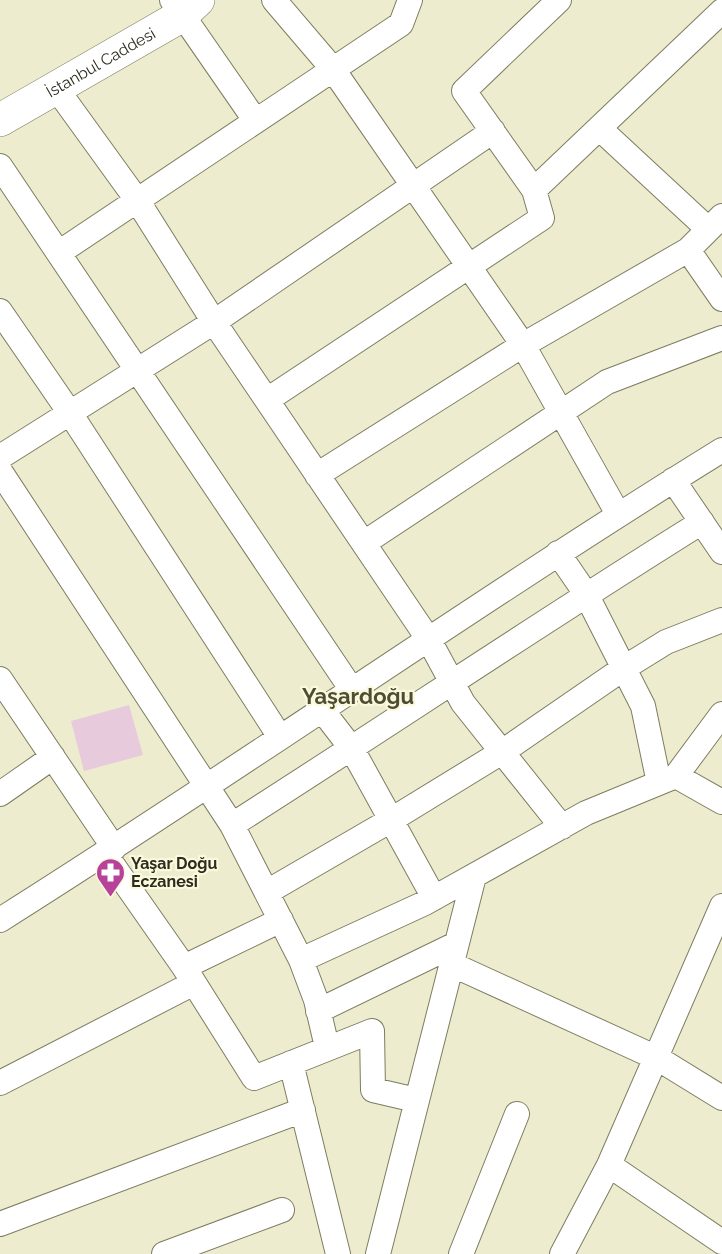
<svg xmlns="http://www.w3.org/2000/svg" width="722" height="1254" font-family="Raleway,sans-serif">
<rect width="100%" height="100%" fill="#eeecce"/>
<path fill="#e7cbdd" d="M129,705L143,755L84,771L71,721Z"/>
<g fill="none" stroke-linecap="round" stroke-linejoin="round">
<defs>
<path id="street" d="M172,0L255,120
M274,0L332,68L523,345L618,514
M56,88L137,200L214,322L429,640L463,703L562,827
M599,128L708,229
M0,166L352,690
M534,190L464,91L559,0
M688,250L722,299
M60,252L401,24L410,0
M0,311L70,413L280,737
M267,400L542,218L534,190L722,11
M0,457L214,322L493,131
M0,471L232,825L301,960L316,1000L327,1047
M317,475L523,345L688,250L722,216
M673,480L722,552
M364,543L607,382L722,338
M558,553L586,594L643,706L659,783
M0,679L114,848
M322,710L352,749L434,898
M676,776L722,714
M0,794L53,757
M232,825C389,725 543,621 702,522
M105,854L184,967L254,1078L372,1031L373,1090L416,1100
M267,892L391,820L502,752L624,668L666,642L722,620
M0,920C243,767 478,601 722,450
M301,960L425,903L586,813L676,776L722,802
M451,964L657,1058L722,1098
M184,967L281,920
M318,1011L456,944
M291,1063L338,1254
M0,1083L194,983
M609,1165L722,1242
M0,1224L303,1110
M164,1254L282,1210
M378,1254L474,876
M461,1254L517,1114
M562,1254L609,1165L722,906"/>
<g id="secondary">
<path id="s1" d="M0,120L181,16L198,0"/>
</g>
</defs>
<use href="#street" stroke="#7e7c61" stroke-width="26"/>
<use href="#secondary" stroke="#7e7c61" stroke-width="34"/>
<use href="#street" stroke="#fff" stroke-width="24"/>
<use href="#secondary" stroke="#fff" stroke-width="33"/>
</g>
<defs>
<symbol id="pharmacy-pin" viewBox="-11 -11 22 30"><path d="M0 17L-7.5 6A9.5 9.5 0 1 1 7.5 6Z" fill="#b8429a" stroke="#fbf9db"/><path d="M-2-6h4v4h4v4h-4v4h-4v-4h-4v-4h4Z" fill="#fff"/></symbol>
</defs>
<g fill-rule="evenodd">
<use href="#pharmacy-pin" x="94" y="856" width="33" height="45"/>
</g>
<g text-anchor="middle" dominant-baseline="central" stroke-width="4.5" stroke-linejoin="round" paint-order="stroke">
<g font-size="16" fill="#2c2b1f" stroke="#fbf9db">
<text stroke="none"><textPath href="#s1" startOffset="116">İstanbul Caddesi</textPath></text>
</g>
<g font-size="16" font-weight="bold" fill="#2c2b1f" stroke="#fbf9db" text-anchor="start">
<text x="131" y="863">Yaşar Doğu<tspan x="131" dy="18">Eczanesi</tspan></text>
</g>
<g font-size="22" font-weight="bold" fill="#4e4c33" stroke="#fbf9db">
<text x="358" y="696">Yaşardoğu</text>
</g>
</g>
</svg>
